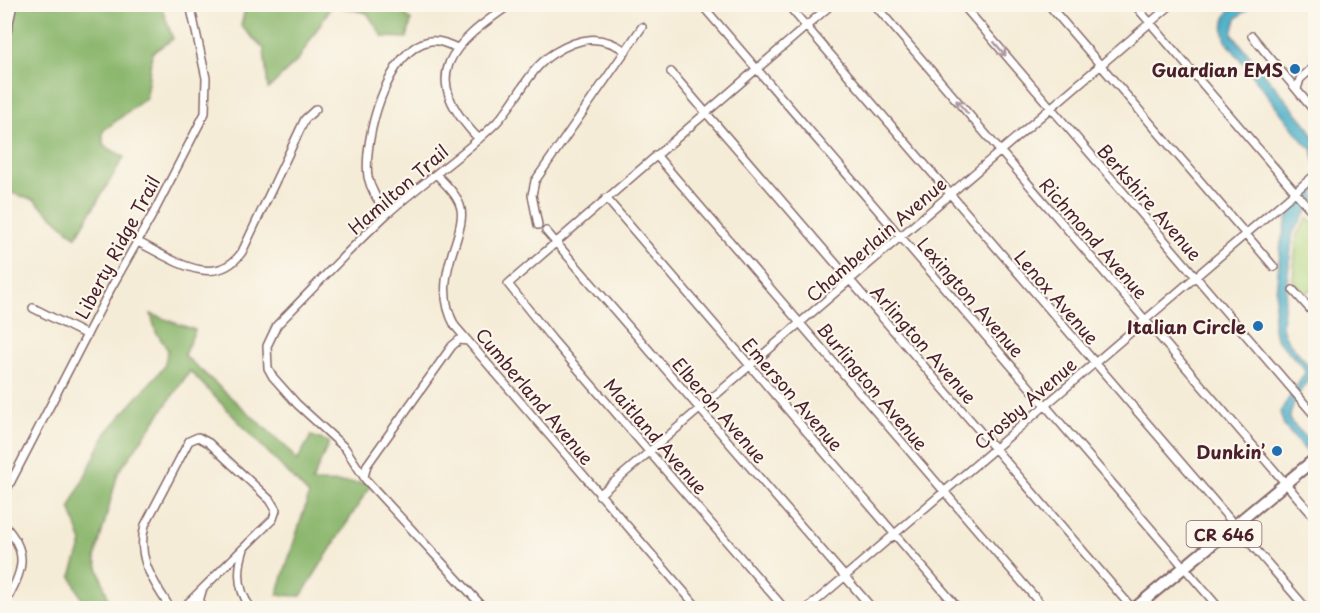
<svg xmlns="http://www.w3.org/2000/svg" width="1320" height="613" font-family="'Playpen Sans',sans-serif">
<rect width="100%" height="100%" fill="#fbf7ec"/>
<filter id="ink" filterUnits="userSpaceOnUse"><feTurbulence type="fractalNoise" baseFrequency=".0167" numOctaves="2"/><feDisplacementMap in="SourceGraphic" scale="12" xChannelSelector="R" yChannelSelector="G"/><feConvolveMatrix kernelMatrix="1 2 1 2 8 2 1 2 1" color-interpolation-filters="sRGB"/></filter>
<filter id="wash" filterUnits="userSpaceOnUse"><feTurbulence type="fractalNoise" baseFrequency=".008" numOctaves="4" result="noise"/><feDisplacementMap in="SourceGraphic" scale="24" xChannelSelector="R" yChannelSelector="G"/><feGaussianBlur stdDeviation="1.35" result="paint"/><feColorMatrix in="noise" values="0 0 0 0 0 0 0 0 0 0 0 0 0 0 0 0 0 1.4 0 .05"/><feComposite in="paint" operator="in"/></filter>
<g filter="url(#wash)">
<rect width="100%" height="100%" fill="#f5ecd7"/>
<path fill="#b0d680" stroke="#7d7a56" stroke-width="1.5" d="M1308,218L1315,227L1316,285L1305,294L1293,280L1297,234Z"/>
<path fill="#8cb76e" stroke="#6b6b4c" stroke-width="1.5" d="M4,5H161L173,39L152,53L146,98L103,131V145L124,157L76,237L34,200L5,191Z
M246,5H399L411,21L407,38L383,37L367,13L332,5L298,60L268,89L264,49L241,26Z
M151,314L195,330L184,355L287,448L297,461L311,436L329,442L312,482L372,483L301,596L277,595L309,495L190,371L118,473L95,558L108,598L103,608H86L71,576L82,543L70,507L106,433L164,367L168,350L156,332Z"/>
<path fill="#48aec7" stroke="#496679" stroke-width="1.5" d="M1234,5H1252L1236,19L1232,34L1309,128L1315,139V162L1312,148L1305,144L1226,41C1221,24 1223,18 1234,5Z
M1315,185V200L1293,232L1282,325C1284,344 1305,356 1314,373C1304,385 1289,405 1290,421L1315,446V461L1284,426L1280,412L1305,373L1303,367L1276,339L1273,324L1281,243L1288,215Z"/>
</g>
<g filter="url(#ink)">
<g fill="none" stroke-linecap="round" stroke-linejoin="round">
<defs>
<path id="minor" d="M701,4L1219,608
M787,4L1306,608
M874,4L1316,519
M962,4L1316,417
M1048,4L1274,267
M1134,4L1316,216
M7,32L13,4
M1252,36L1316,113
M671,72L1132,608
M1297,89L1300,79L1316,65
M479,139C417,75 451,45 511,4
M656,155L1044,608
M437,175C446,185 458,195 461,209C463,219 459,231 456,241C446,270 439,297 455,326L698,608
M606,198L958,608
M387,214C379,202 371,191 368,177C363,140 387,48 430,41C440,40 448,44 457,48
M538,225L532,195L535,181L642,27
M546,231L872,608
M136,241C169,257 214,292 242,252L305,119L316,109
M1293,290L1316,316
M33,308L87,335
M364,477L367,465L452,346L459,340L468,341
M4,495L111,288L154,212L205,113L206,78L190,4
M599,495L1172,4
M4,525C32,555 21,573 4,605
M244,549C237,570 237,590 251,608
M170,608C153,580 136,559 145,525L189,441L198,437L209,443L270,500L276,510L273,519L183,608
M197,608L202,591
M484,608L366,480L345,448L297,404L273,377L268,368L267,346L277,325C314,288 349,249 387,214C422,182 462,157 496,123C517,102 528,69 554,53C580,37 600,34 626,51
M784,608L552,339L508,284L832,4
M808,608L1316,174"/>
<path id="primary" d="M1135,608L1316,458"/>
</defs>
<use href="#minor" stroke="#866767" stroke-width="10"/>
<use href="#primary" stroke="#866767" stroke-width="14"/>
<use href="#minor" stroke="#fff" stroke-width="7"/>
<use href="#primary" stroke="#fff" stroke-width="10"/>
</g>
<defs><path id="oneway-shaft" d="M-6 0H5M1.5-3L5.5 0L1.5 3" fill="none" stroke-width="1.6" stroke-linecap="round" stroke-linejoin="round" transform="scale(1.5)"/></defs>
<g stroke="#ae9aa0">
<use href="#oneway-shaft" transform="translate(1000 49) rotate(50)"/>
<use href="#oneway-shaft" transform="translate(962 107) rotate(-131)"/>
</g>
</g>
<g fill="#1f6fb2" stroke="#fbf7ec" stroke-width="2">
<circle cx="1295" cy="69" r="6"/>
<circle cx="1258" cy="326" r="6"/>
<circle cx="1277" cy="451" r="6"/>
</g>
<g text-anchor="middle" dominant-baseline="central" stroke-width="4.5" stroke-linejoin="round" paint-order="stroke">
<rect fill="#fbf7ec" stroke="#7f6065" stroke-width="1.5" x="1186.5" y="521" width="75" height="26" rx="4.5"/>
<g font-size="16" font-weight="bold" fill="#4a1f2b">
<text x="1224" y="534">CR 646</text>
</g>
<g font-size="18" font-weight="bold" fill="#4a1f2b" stroke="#fbf7ec" text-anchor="end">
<text x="1283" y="69">Guardian EMS</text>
<text x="1246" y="326">Italian Circle</text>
<text x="1265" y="451">Dunkin’</text>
</g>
<g font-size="18" fill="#4a1f2b" stroke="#fbf7ec">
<text transform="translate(398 189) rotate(-41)">Hamilton Trail</text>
<text transform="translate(1150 202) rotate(49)">Berkshire Avenue</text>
<text transform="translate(1094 238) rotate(49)">Richmond Avenue</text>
<text transform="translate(876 239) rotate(-41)">Chamberlain Avenue</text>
<text transform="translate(117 247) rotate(-62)">Liberty Ridge Trail</text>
<text transform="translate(971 297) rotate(49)">Lexington Avenue</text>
<text transform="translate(1057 297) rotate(49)">Lenox Avenue</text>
<text transform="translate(924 344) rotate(49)">Arlington Avenue</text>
<text transform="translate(873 386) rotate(50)">Burlington Avenue</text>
<text transform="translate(793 394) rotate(49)">Emerson Avenue</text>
<text transform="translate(535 396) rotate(50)">Cumberland Avenue</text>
<text transform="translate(1025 403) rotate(-41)">Crosby Avenue</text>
<text transform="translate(720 410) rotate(49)">Elberon Avenue</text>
<text transform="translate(656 436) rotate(49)">Maitland Avenue</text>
</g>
</g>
<rect width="1320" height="613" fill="none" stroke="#fbf7ec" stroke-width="24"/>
</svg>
